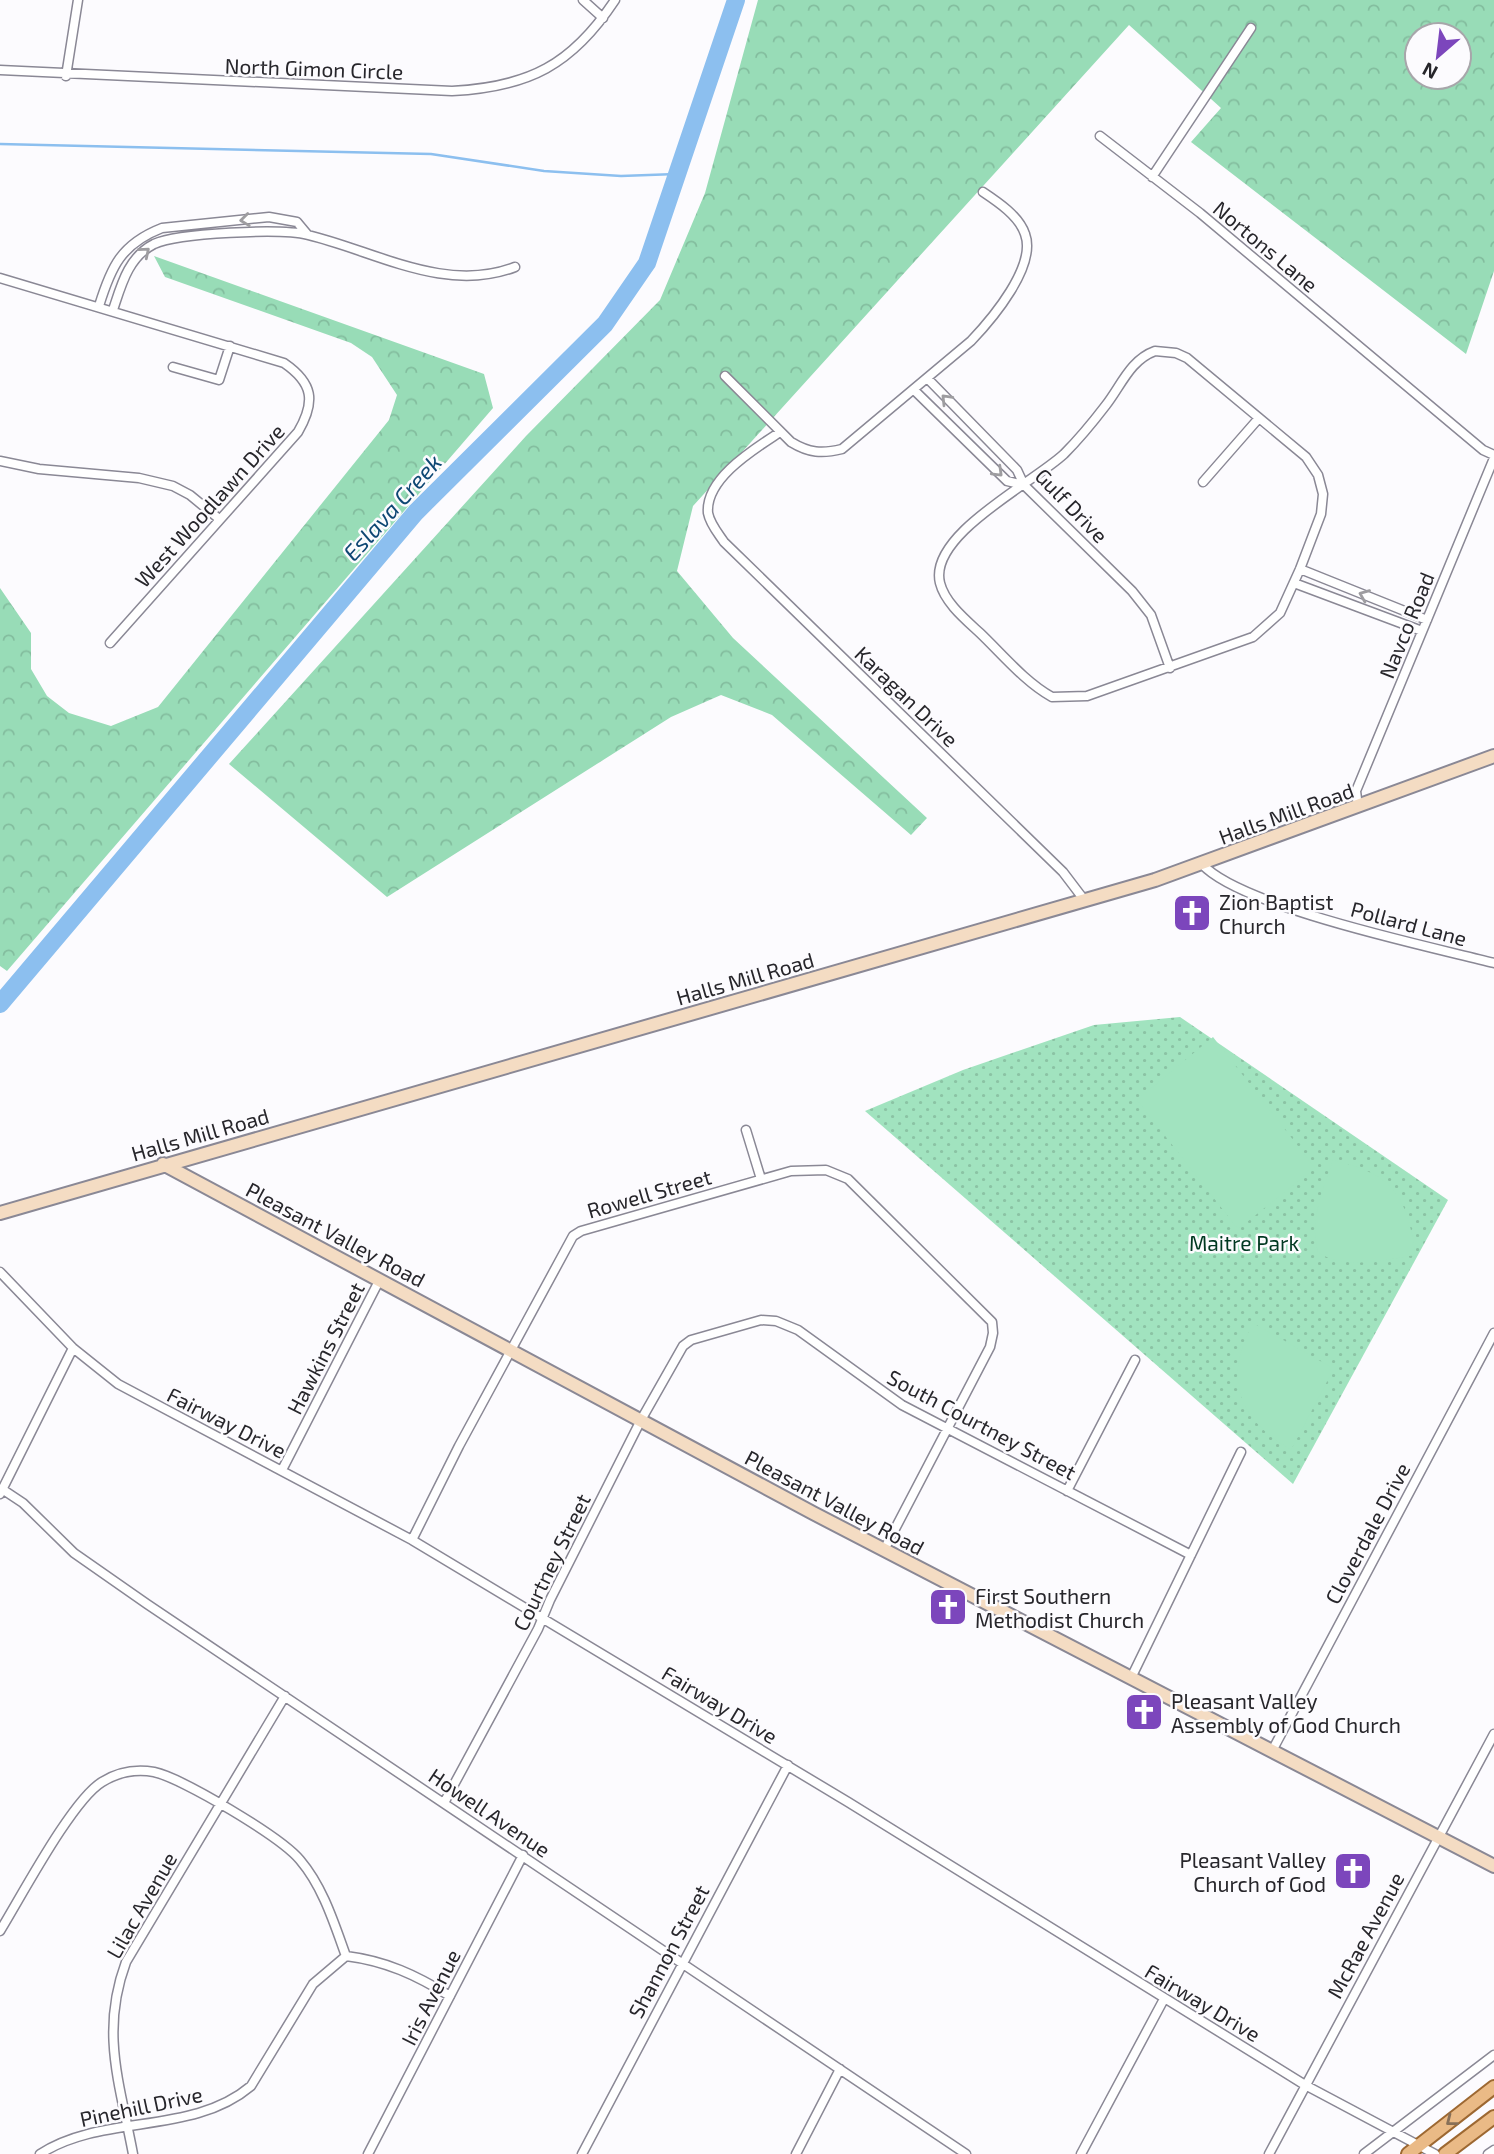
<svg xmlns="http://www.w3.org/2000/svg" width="1494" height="2154" font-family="'Exo 2',sans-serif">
<defs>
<pattern id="forest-crowns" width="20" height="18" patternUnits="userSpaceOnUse" patternTransform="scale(1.75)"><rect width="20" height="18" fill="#98dcb7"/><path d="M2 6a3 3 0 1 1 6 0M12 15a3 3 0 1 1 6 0" fill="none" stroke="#83bd9e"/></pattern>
<pattern id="park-dots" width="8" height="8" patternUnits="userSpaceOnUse" patternTransform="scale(1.75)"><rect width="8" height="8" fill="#a1e3bf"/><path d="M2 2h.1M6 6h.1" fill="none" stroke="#8bc3a4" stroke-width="1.8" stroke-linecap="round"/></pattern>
</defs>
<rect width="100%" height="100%" fill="#fcfbfe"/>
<path fill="url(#forest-crowns)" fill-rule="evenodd" d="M758,0H1494V271L1466,354L1191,142L1221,108L1129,25L693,506L677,571L733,638L927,818L911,835L772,715L721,695L671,717L387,897L229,764L526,436L660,300L705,193ZM1417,35H1459V77H1417Z
M154,256L484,374L493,408L7,971L0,966V588L31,633V669L47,696L69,713L111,726L158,707L389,420L397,395L372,357L351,343L165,277Z"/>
<path fill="url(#park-dots)" d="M1180,1017L1448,1200L1293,1484L865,1111L963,1070L1094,1025Z"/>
<path fill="#a1e3bf" d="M1213,1037L1315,1168L1238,1229L1137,1100Z
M1333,1160C1395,1175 1406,1195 1416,1255C1387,1259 1344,1271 1318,1252C1309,1220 1323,1190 1333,1160Z
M1253,1323L1329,1366L1331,1374L1291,1450C1238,1418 1223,1380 1253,1323Z"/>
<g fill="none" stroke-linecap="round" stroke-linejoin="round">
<path stroke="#8cbfef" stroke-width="2.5" d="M0,144L431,154L544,171L621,176L676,174"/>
<path stroke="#8cbfef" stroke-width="18" d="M0,1004L416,512L605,324L647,263L736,0"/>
<defs>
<path id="street" d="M583,0L603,18
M0,70L452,91C529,87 572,65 615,0
M66,76L78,0
M1100,136L1200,213L1483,450L1494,455
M1152,177L1251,28
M0,278L284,363C313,383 316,401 298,432L110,643
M99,306C111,267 121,244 162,228L269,217L297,222L307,234
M113,310C121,286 128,257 154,244C178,233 281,228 308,235C375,251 445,294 515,267
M1155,351L1176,353L1187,358L1306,457L1318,475L1323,494L1321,514L1300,569L1280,613L1253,637L1087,696L1052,697C1025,682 1002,654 980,633C966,620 945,603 940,583C928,535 1033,483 1064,454C1079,439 1093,422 1106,405C1121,386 1130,360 1155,351Z
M173,367L219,380L230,346
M725,376L791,442C809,453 822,454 842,449L971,341C992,319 1037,266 1025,234C1019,216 998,202 983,192
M928,379L1017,470L1024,485L1132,591L1151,615L1170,668
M914,390L1007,481L1024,485
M780,432C756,448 705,478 708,513C710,524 718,533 724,542L1063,872L1085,901
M0,461L39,469L139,478L173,486L190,495L218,518
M1203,482L1259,418
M1300,569L1427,620
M1294,583L1422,631
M1358,807L1356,791L1494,458
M1202,864C1240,907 1432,947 1494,963
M746,1130L761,1179
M0,1272L73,1348L118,1384L412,1540L848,1802L1305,2085L1435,2154
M282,1470L380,1279
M2,1489L23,1503L74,1553L147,1604L966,2154
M1067,1491L1135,1360
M0,1494L73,1348
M412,1540L459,1446L573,1236L581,1231L791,1171L826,1170L848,1179L992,1322L993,1333L990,1347L884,1550
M1131,1678L1241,1452
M1272,1751L1494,1333
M444,1803L538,1629L550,1600L641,1420L683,1346L691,1340L761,1320L776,1321L798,1330L902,1405L1191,1555
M0,1931C21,1897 72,1800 102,1782C118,1772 136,1769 154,1772C182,1778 281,1837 300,1860C323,1887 334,1923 346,1956C386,1961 416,1975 450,1996
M40,2154C103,2113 192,2136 251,2086L313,1984L346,1956
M133,2154C120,2084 100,2032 126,1962L285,1696
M368,2154L523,1855
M582,2154L788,1765
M796,2154L840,2069
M1081,2154L1164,1999
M1269,2154L1494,1734
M1364,2154L1494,2055
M1488,2154L1494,2150"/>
<path id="secondary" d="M163,1164L813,1513L1494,1866
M0,1213L1155,880L1494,756"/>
<path id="primary" d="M1408,2154L1494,2087
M1445,2154L1494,2117"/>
</defs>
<use href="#street" stroke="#8a8895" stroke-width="11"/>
<use href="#secondary" stroke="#8a8895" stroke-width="16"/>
<use href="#primary" stroke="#9d6832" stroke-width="16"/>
<use href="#street" stroke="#fff" stroke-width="8"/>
<use href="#secondary" stroke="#f4dcc3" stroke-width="12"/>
<use href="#primary" stroke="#eaba86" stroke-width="12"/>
</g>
<defs><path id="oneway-chevron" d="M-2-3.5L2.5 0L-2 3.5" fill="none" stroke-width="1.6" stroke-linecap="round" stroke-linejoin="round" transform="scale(1.75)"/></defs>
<g stroke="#9e9da0">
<use href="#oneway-chevron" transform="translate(245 220) rotate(173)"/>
<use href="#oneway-chevron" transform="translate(145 252) rotate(-40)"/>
<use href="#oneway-chevron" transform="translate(946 399) rotate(-134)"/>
<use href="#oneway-chevron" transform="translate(998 472) rotate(44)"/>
<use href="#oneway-chevron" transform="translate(1364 595) rotate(-158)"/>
</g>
<use stroke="#887058" href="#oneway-chevron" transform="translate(1451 2121) rotate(142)"/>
<defs>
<symbol id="church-square" viewBox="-11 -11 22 22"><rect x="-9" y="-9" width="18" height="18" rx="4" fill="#7c46bc" stroke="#fcfbfe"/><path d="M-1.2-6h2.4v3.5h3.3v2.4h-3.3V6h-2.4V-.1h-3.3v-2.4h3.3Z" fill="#fff"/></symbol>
</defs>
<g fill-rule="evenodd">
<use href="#church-square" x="1170" y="891" width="44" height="44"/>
<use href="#church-square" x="926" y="1585" width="44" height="44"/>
<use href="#church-square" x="1122" y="1690" width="44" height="44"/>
<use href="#church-square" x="1331" y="1849" width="44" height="44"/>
</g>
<g text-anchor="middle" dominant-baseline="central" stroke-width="5" stroke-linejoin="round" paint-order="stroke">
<g font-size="21" fill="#27262b" stroke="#fcfbfe">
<text transform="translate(314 68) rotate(2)">North Gimon Circle</text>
<text transform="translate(1266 246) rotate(40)">Nortons Lane</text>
<text transform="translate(209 505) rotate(-48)">West Woodlawn Drive</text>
<text transform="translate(1072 505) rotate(46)">Gulf Drive</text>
<text transform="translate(1406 625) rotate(-68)">Navco Road</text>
<text transform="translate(907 696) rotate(44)">Karagan Drive</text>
<text transform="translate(1286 813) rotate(-20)">Halls Mill Road</text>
<text transform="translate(1409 923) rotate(15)">Pollard Lane</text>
<text transform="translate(745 978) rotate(-16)">Halls Mill Road</text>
<text transform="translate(200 1134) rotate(-16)">Halls Mill Road</text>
<text transform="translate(649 1193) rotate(-16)">Rowell Street</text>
<text transform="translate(336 1234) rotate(28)">Pleasant Valley Road</text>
<text transform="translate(325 1348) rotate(-63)">Hawkins Street</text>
<text transform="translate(227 1422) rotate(27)">Fairway Drive</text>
<text transform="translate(982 1424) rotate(28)">South Courtney Street</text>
<text transform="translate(835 1502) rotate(28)">Pleasant Valley Road</text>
<text transform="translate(1367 1533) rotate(-62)">Cloverdale Drive</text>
<text transform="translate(551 1562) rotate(-64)">Courtney Street</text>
<text transform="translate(720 1704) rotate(31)">Fairway Drive</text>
<text transform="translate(490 1812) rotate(34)">Howell Avenue</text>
<text transform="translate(141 1905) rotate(-60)">Lilac Avenue</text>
<text transform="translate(1365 1935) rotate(-62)">McRae Avenue</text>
<text transform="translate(668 1951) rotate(-62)">Shannon Street</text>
<text transform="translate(430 1997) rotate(-63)">Iris Avenue</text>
<text transform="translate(1203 2002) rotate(31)">Fairway Drive</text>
<text transform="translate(141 2106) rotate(-12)">Pinehill Drive</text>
</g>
<g font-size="21" fill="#27262b" stroke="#fcfbfe" text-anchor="start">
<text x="1219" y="901">Zion Baptist<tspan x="1219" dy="24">Church</tspan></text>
<text x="975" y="1595">First Southern<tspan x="975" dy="24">Methodist Church</tspan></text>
<text x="1171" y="1700">Pleasant Valley<tspan x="1171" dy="24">Assembly of God Church</tspan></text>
<text x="1326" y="1859" text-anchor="end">Pleasant Valley<tspan x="1326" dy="24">Church of God</tspan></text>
</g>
<g font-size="21" fill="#003821" stroke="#fcfbfe">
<text x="1244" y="1242">Maitre Park</text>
</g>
<g font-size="23" font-style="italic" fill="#0e4773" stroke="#fcfbfe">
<text transform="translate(392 507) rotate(-48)">Eslava Creek</text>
</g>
</g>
<g transform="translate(1438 56) rotate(208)"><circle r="33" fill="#fcfbfe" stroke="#a7a6aa" stroke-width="2"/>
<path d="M0-5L12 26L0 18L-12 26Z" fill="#7c46bc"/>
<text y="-10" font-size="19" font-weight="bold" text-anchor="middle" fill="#27262b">N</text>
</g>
</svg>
